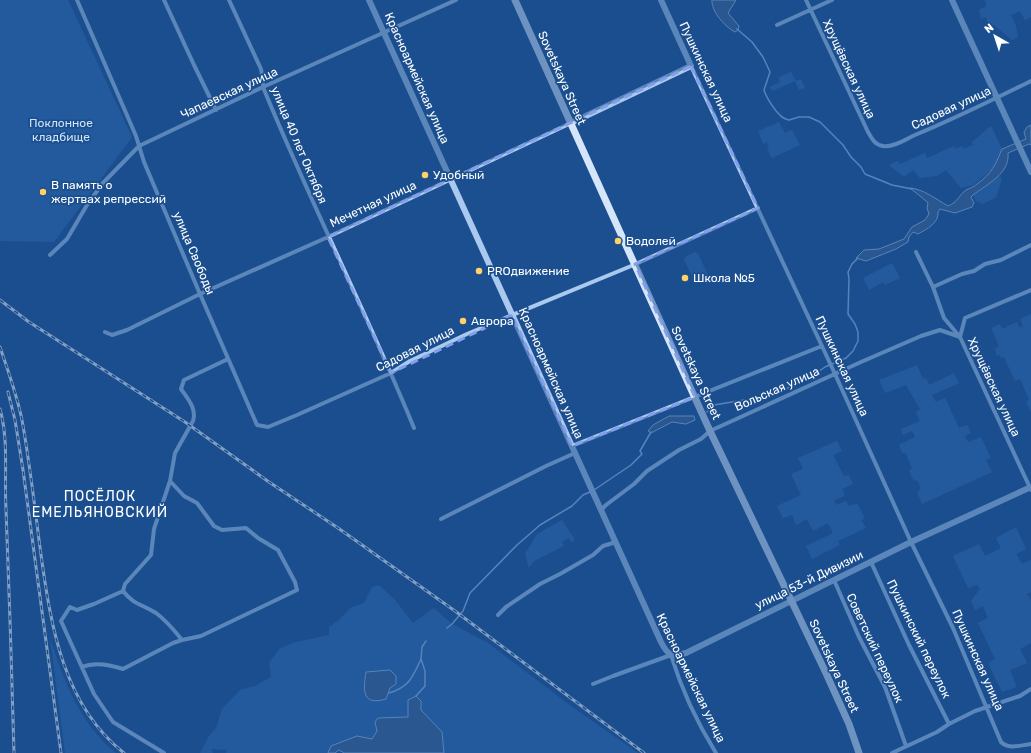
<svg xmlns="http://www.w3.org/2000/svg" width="1031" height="753" font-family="Rubik,sans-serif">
<rect width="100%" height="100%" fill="#1b4f8f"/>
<path fill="#2e69ad" d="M0,0H68L132,137L54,242L0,241Z
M985,0H1031V17L1025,20L1020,11L1011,15L1016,26L1018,37L1012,40L994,25L989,26L986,17L981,19L979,10L986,6Z
M791,72L796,81L801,79L805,88L799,90L795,81L772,91L770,87L780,82L779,77Z
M779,122L785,133L792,130L800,145L772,158L767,149L769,147L767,142L763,144L758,131Z
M991,126L1002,149L995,167L973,185L961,188L946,170L937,176L920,178L913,170L904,177L889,165L898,161L900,164L925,153L927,158L954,146L955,149L962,146L964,149L973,145L972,142Z
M999,175L1002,179L996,197L983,204L976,201L973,195Z
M695,252L698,254L708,275L707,279L697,283L694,281L684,259L685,257Z
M892,263L900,278L885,285L883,282L869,290L863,278Z
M1031,314V412L1026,402L1029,399L1020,379L1015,381L1004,357L1001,358L1000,355L997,356L995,349L999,346L991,328L1000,324L1002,329L1017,322L1019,327L1023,326L1020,319Z
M917,365L923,379L926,378L929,385L954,373L959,383L932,395L936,402L945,398L959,428L967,425L971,433L965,436L968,442L981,437L991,458L986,460L992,472L922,504L917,492L921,489L917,480L914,481L909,471L912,469L906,453H902L899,445L915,437L912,431L903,435L901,429L920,421L916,412L920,409L906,385L885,393L879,380Z
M837,441L842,451L833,455L844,476L849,475L853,484L842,489L845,496L834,500L836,505L846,501L849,506L857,503L865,518L861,520L866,528L838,541L840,545L812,559L806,546L833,533L828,523L813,531L807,519L796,525L792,515L783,518L777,506L801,495L791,474L803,469L798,458Z
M562,520L575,540L571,542L569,538L562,542L564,546L534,561L529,568L525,554L537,534Z
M1016,527L1026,549L1016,554L1022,564L1031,560V592L1027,594L1031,600V643L1020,649L1027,663L1010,670L1017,687L1002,692L988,663L995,659L978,623L988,618L983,606L975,610L971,601L980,589L977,585L968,588L953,556L979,544L985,556L1001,548L996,538Z
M379,585L395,600L413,623L434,608L452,624L488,643L571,706L638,753H444L442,732L420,710L408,717L378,718L375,722L377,731L371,739L357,736L331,746L328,753H226L227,750L211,749L213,753H200L209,736L216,728L222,709L240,690L255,686L271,677L269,663L280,648L296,642L329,635V627L339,620L350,608L364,603L372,587Z
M50,637C63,680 80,724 116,753H65Z"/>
<path fill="#3c6290" stroke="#9cc4f0" d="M712,0H736L728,13L739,26L738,30L735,32C725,27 711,11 712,0Z
M1031,125V145L1029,144L1008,153C1010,174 987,184 973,195L971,197L974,203L972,207L955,213L940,209L938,212C939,223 927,229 918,234L913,232L909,237L908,242L896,249L866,261L856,258L864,250L879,249L904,239L912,227L925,220L929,214L927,208L928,203L925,200L910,188C923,189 936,199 948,206C958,202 958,196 966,190C970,188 974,187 977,184C992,173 995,166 1002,149L1026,139L1024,132L1027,127Z
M669,416H694L695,420L686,424L672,422L651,433L648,431L653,425Z
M390,670L396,676V684L390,688L386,699C362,706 363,691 366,672Z
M416,696L421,701V710L442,732L444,753H344L339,750L335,753H328L331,746L357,736L372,739L377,731L375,722L378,718L408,717V700Z"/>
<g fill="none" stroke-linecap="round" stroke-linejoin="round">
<path stroke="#9cc4f0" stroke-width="1.5" d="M737,29L752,42L763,57L770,72L764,90C766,97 775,111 780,115C782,118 786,119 789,120L799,117H809L820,122L843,145L851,157L861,167L865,174L892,185L912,189
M707,412L714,405L744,400L757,399L773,395L785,390L795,383L812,376L825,367L846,358L853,351L858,341V332L855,324L848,314L849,279L848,272L852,264L858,258
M594,490L631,465L642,454L640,451L651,432
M447,628L452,624L463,611L470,593L517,545L540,525L572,506L583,495L590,492
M389,693C409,687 413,677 421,659
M416,696L425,686V671L421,659L422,647L426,641"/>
<path stroke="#a9c9ee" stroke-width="4" d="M77,0L136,136L144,162L200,294L257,425L268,427L297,415L391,373L410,361L467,334L505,318L636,264L758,208
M164,0L194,65L216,110
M229,0L261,69L263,80V87C310,202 367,313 414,428
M806,0L868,132C872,139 875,145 883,146C893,148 906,139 915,135C954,119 992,100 1031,81
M777,25L832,0
M691,66L835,374L911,542L953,628L1001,742C1009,750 1021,745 1031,744
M916,252L933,287L944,318L960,337L1031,490
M50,255L67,239L87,205L102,184L139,146L263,87L456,0
M933,287L962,274L974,271L985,264L1001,260L1031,245
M105,332L112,335L127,330L200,294L328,237L571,123
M572,446L822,346
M601,510L606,505L634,484L647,471L679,450L701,439L710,431L861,362L921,336L940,330L960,337L965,318L1031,290
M441,519L546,466L575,453
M871,562L909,645L949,724
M834,580L859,637L885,687L906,746
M123,591C134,605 142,604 156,613C167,621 174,630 182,640L201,636L297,590L295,582L278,550L258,538L246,528L222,530L214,526L197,503L184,496L170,481
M498,615L506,607L540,584L560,574L593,555L603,546L616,542
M82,667C94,662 111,665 123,669L173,643L182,640
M593,684L613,676L671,655C681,688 698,724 716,753
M164,753L113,722L94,694L61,621L70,607L77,610L94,604L123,591L125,584L151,555L154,529L170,481L175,453L193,421C197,409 188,399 181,389L184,380L228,359
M892,753L937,732L949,724L975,711L1020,696L1031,689"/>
<path stroke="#a9c9ee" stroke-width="6" d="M369,0L661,642C668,656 671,657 686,653L911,542L1031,487
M952,0L1031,172
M571,123L691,66L661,0"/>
<path stroke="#d6e6fa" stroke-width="7" d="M515,0L710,431L825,671L849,724L859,753"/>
<defs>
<path id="rail" d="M0,300L29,322L185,422L269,482L338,528L455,611L644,753
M0,347C8,371 17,395 22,420C30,464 35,510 41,555C51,626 63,705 124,753
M8,392L15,420L23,470L61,753
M0,409C9,441 4,476 6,509C9,590 12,672 14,753"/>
</defs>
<use href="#rail" stroke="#fff" stroke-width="3"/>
<use href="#rail" stroke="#1b4f8f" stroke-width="1.5" stroke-dasharray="4.5" stroke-linecap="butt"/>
</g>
<path d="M0 0H1031V753H0ZM691,66L758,208L635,264L695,397L572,446L512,315L391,373L328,237Z" fill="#1b4f8f" fill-opacity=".55" fill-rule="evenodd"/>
<path fill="none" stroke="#839eea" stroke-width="3" stroke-dasharray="8 5" stroke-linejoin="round" d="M691,66L758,208L635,264L695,397L572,446L512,315L391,373L328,237Z"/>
<g fill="#ffd166" stroke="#1b4f8f" stroke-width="1.5">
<circle cx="425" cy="175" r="4"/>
<circle cx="43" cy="192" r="4"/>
<circle cx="618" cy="241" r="4"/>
<circle cx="479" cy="271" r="4"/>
<circle cx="685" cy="278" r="4"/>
<circle cx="463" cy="321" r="4"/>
</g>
<g text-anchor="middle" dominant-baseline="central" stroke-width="3.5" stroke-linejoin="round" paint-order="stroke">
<g font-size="12" fill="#fff" stroke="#1b4f8f">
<text transform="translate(849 69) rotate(65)">Хрущёвская улица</text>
<text transform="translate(706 72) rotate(65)">Пушкинская улица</text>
<text transform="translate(417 78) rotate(66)">Красноармейская улица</text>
<text transform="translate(562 78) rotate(66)">Sovetskaya Street</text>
<text transform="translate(229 93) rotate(-25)">Чапаевская улица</text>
<text transform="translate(951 108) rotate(-25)">Садовая улица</text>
<text transform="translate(299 145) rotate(67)">улица 40 лет Октября</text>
<text transform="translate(373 204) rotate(-25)">Мечетная улица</text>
<text transform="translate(194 253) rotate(67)">улица Свободы</text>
<text transform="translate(415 349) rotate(-27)">Садовая улица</text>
<text transform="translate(842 366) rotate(65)">Пушкинская улица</text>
<text transform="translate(551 373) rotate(66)">Красноармейская улица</text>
<text transform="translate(696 373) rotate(65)">Sovetskaya Street</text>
<text transform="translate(994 387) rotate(65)">Хрущёвская улица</text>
<text transform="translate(777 389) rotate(-24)">Вольская улица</text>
<text transform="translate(809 580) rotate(-26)">улица 53-й Дивизии</text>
<text transform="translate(919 639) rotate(64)">Пушкинский переулок</text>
<text transform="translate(875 648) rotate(65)">Советский переулок</text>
<text transform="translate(978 660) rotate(66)">Пушкинская улица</text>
<text transform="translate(834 666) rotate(65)">Sovetskaya Street</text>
<text transform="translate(691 678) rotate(64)">Красноармейская улица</text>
</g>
<g font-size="12" fill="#cfe3fa" stroke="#1b4f8f">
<text x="61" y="123">Поклонное<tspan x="61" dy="14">кладбище</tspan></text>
</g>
<g font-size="12" fill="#fff" stroke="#1b4f8f" text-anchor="start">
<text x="433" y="175">Удобный</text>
<text x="51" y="185">В память о<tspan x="51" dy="14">жертвах репрессий</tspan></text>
<text x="626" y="241">Водолей</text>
<text x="487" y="271">PROдвижение</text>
<text x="693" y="278">Школа №5</text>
<text x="471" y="321">Аврора</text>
</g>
<g font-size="14" letter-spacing="1" fill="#fff" stroke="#1b4f8f">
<text x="100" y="496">ПОСЁЛОК<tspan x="100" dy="16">ЕМЕЛЬЯНОВСКИЙ</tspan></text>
</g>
</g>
<g transform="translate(995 36) rotate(321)" stroke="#1b4f8f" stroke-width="3" paint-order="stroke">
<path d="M0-3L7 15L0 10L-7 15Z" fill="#ffffff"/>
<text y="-6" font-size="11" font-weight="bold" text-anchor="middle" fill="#ffffff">N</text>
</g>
</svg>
